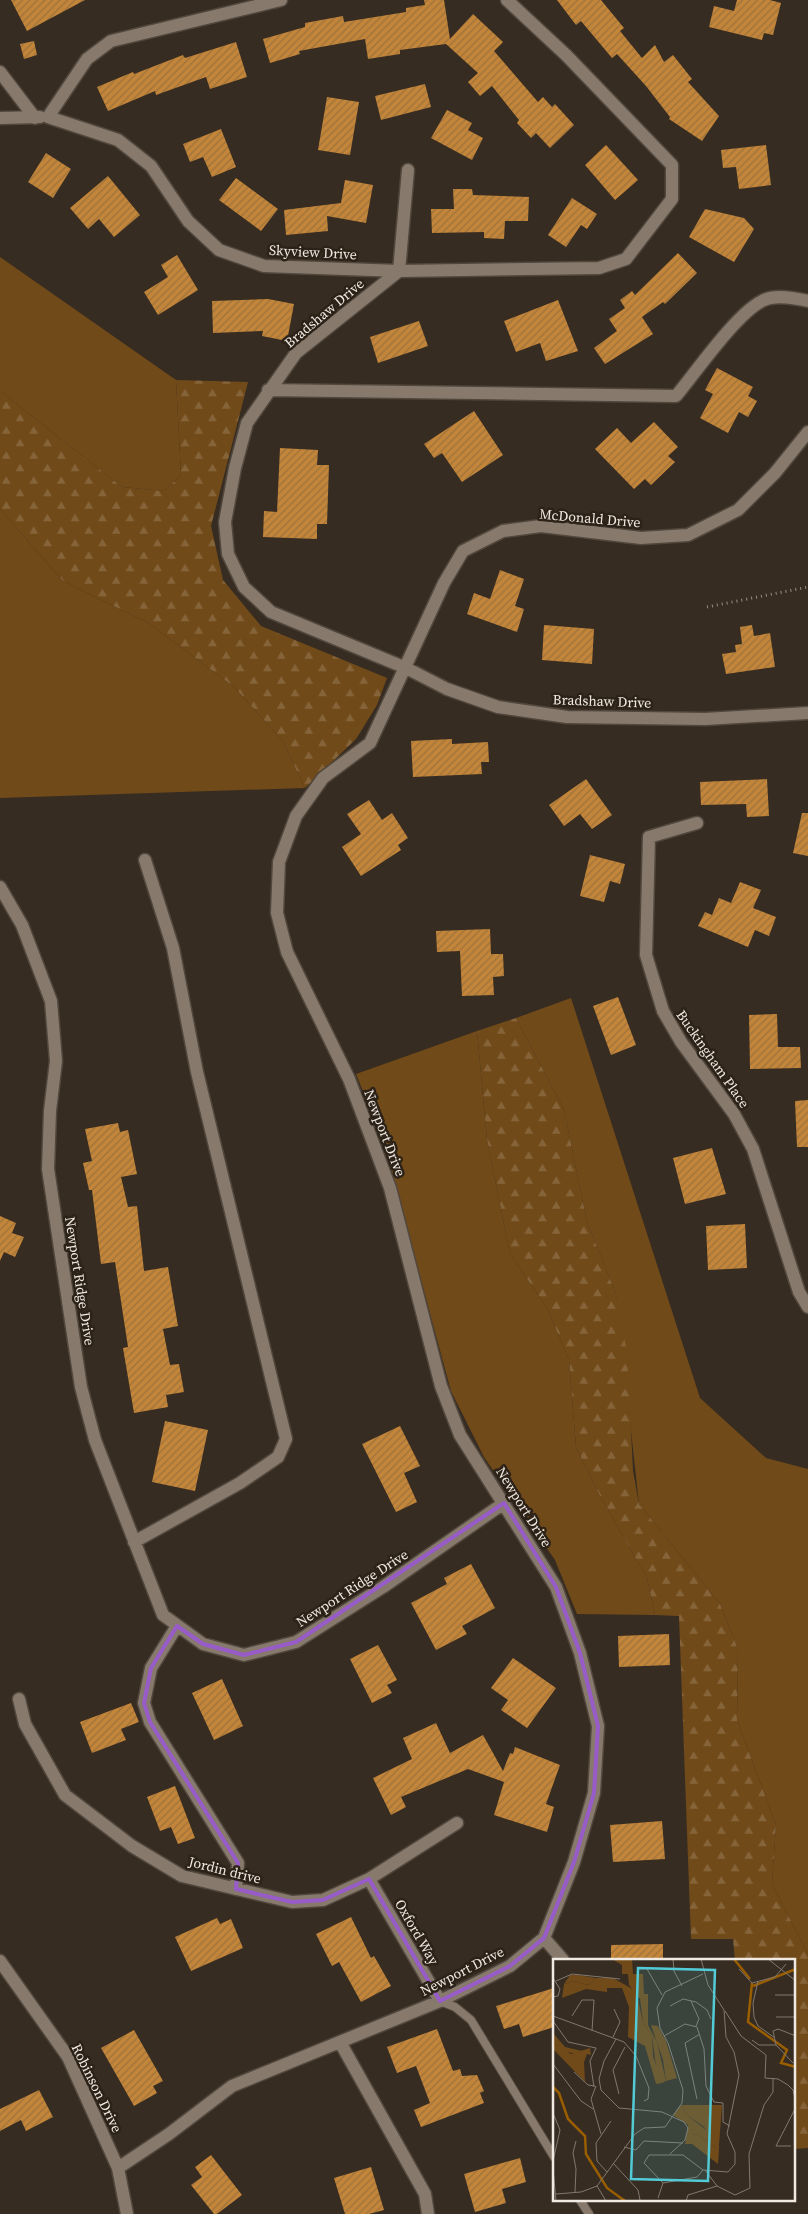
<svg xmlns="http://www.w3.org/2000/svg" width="808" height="2214" font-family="'Source Serif 4',serif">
<defs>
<pattern id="forest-firs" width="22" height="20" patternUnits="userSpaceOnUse" patternTransform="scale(1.25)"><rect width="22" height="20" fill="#714a19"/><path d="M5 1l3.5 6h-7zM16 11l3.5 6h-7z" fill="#86643a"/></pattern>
<pattern id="building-hatch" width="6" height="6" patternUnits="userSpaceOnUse" patternTransform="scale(1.25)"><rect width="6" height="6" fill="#c28539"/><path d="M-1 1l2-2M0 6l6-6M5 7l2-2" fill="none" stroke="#9d723c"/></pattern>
</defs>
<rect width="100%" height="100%" fill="#372c21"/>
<path fill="#714a19" d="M0,257L176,380L181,475L164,491L122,487L0,391Z
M0,509L63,581L150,624L234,687L282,740L305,788L0,798Z
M571,998L700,1398L766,1458L808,1469V1954L772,1884L776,1825L737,1720L738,1649L720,1604L639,1504L616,1294L587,1222L564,1110L516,1018Z
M477,1031L487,1139L510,1254L547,1308L569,1360L576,1447L600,1496L647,1578L655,1615L577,1614L555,1560L484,1457L451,1391L384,1143L356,1074Z"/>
<path fill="url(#forest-firs)" d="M176,380L248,382L211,526L223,580L261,626L387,678L377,705L356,739L305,788L282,740L234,687L150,624L63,581L0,509V391L122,487L164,491L181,475Z
M516,1018L564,1110L587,1222L616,1294L627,1353L633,1471L639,1504L720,1604L738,1649L737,1720L776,1825L772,1884L808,1954V2148L794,2149V1960H735L733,1939H691L679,1616L655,1615L647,1578L600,1496L576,1447L569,1360L547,1308L510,1254L487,1139L477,1031Z"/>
<path fill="url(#building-hatch)" d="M11,0H85L27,31Z
M424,0H444L450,39L473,14L503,42L494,51L538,102L543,97L552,107L555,104L574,125L550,148L536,133L531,138L517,123L519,120L492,86L480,96L468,82L478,73L446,44L400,50V54L368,59L365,39L299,51L300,54L270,63L263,39L305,27V23L343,16L344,22L406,12V8L425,5Z
M557,0H601L624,28L620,31L642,58L655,45L664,62L673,55L692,79L688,82L719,116L702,141L669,119L670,117L646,86L617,54L612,58L581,21L576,25Z
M737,0H770L781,3L773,35L764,33L762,40L709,27L714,6L734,11Z
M34,41L37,55L24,59L20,44Z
M236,42L247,77L210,89L206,77L156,95L155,91L108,111L97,87L133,72L134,74L183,55L185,58Z
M425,84L431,107L381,120L375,96Z
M327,97L359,102L350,155L318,150Z
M447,110L472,123L468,130L483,138L472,160L431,138Z
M221,129L236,167L212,177L203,157L190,162L183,144Z
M606,145L638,180L615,200L585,165Z
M766,145L771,185L739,189L736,167L723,168L721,150Z
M46,153L71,169L53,198L28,182Z
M108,176L140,215L114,237L99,219L88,229L70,208Z
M236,178L278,209L261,231L219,200Z
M345,180L373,185L366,223L327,216L328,231L286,235L284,210L341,203Z
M453,189H472L473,195L529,197L528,221H505L504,239L484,238V232L432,233L431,209H454Z
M572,198L597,214L587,229L581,225L566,247L548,235Z
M705,209L744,218L754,229L734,262L689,237Z
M678,253L697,273L665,304L663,302L642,317L653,334L605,364L594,348L617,331L609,319L625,308L620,300L632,291L635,295Z
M177,255L198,290L158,315L144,292L168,277L161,265Z
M268,299L294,304L287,341L262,336L263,331L213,333L212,301Z
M558,300L578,351L546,361L540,343L516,352L504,321Z
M419,321L428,346L378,363L370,337Z
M717,368L753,387L748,396L757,401L748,417L739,412L728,433L700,418L713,394L705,390Z
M474,411L503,455L462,482L442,453L434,458L424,444Z
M654,422L678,447L668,456L675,462L651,485L645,479L634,489L595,449L617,428L631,443Z
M280,448L318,450L317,465H329L327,524H317V539L263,537L264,511L277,512Z
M500,570L524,579L515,606L524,609L517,632L467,614L474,593L490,599Z
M544,625L594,629L592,664L542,660Z
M752,625L754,636L770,633L775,667L726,674L722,654L736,652L735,645L742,644L740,627Z
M452,739V744L488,742L489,762H481L482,774L413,777L411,741Z
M586,779L612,815L592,829L580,814L564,826L549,805Z
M767,779L769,816L747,817L746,804L701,805L700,782Z
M369,800L382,820L392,813L408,838L398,845L401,850L361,876L342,847L361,834L347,814Z
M802,813H808V856L793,853Z
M590,855L625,864L620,884L610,881L604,902L580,896Z
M740,882L761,890L753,908L776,917L769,936L755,930L748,947L698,926L705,912L712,915L719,898L731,903Z
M490,929L491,954H503L504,976L493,977L494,995L462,996L460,951L437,952L436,931Z
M618,997L636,1045L611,1055L593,1006Z
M777,1014L778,1047H800L801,1068L750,1069L749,1015Z
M808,1100V1147H797L795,1101Z
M118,1123L120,1132L128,1130L137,1174L121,1177L128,1207L137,1206L144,1271L168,1267L178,1326L163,1329L170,1365L179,1364L184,1392L166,1395L168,1407L134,1413L123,1348L128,1347L115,1262L101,1264L92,1190H89L83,1163L92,1161L85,1129Z
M712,1148L726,1194L685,1204L673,1158Z
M0,1216L16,1223L12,1233L24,1237L15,1257L4,1252L0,1261Z
M745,1224L747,1268L708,1270L706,1226Z
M165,1421L208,1430L195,1491L152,1482Z
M400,1426L420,1466L404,1473L417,1502L396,1512L362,1444Z
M471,1564L495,1608L462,1626L467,1634L436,1650L411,1603L447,1584L444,1578Z
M669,1634L670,1665L619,1667L618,1636Z
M378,1645L397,1680L387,1685L392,1693L372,1703L350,1659Z
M513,1658L556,1688L527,1728L501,1710L508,1700L491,1688Z
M222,1679L243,1726L214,1740L192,1693Z
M131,1703L139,1722L121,1729L126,1740L92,1753L80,1722Z
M436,1723L450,1753L483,1735L503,1771L510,1753L513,1754L515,1747L560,1765L546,1804L554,1807L547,1832L494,1815L504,1782L468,1769L401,1797L406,1807L391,1815L373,1778L412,1759L403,1738Z
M175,1786L195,1838L178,1844L171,1827L160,1831L147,1797Z
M662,1821L665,1859L613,1862L610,1825Z
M351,1917L371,1958L374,1956L391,1986L361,2002L339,1962L332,1966L316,1934Z
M217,1918L220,1924L231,1919L243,1948L191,1971L175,1937Z
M663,1944V1960H611V1945Z
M554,1988V2027L523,2037L519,2024L504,2029L496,2006Z
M437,2029L453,2071L460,2069L462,2076L477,2075L484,2091L480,2093L484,2103L421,2127L414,2110L430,2103L416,2066L397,2073L387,2047Z
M134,2030L163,2081L153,2086L157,2093L134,2106L101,2048Z
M39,2090L53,2117L26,2131L21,2120L0,2131V2109Z
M211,2155L242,2195L217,2214H214L191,2185L202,2177L195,2167Z
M520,2158L526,2182L502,2189L506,2203L475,2212L464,2174Z
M371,2167L384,2210L369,2214H345L334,2178Z"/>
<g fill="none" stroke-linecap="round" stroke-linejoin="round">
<defs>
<path id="lane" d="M440,2001L455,2007L471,2020L554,2157
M580,2200L589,2214"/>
<path id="street" d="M281,0L111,41L87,59L48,117L118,140L151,166L188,221L219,250L264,266L399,271L599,268L626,259L672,199V165L566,55L507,0
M0,72L35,118
M0,118L40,117
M399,271L296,353L247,423L235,468L225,522L228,554L244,587L271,612L406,668L447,689L498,707L567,717L705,719L808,713
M399,271L408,170
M268,390L676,396C696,372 736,314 762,301C775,294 795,298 808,301
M697,823L649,837L646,955L663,1011L681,1042L734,1114L753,1149L799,1292L808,1307
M0,887L22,925L51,1001L56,1061L50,1111L48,1169L81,1387L95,1440L163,1615L203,1644L244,1655L296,1642L383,1587L504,1503
M134,1542L240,1483L278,1457L286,1439L197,1072L173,948L145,860
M177,1626L151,1668L144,1703L150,1722L238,1863L236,1889
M19,1699L25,1724L65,1795L132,1846L182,1876L292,1902L323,1900L369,1879L457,1823
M369,1879L440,2001
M544,1938L563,1960
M0,1961L68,2057L118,2168L127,2214
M340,2042L425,2194L428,2214
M118,2168L169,2134L232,2086L440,2001L510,1966L544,1938L574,1862L594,1793L598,1726L580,1653L556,1587L460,1435L441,1386L390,1188L349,1079L287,952L277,913L279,862L296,816L323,778L370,743L444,583L463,551L503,531L541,526L641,538L688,535L738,510L775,473L808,432"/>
</defs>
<use href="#lane" stroke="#51473d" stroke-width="10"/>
<use href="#street" stroke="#51473d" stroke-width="15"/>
<path stroke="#968d84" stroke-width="3" stroke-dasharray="1 4" stroke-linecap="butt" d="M707,607L808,587"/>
<use href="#lane" stroke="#877a6d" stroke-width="8"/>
<use href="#street" stroke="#877a6d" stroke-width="12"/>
</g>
<path fill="none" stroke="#985cc8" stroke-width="4" stroke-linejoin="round" d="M504,1503L556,1587L580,1653L598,1726L594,1793L574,1862L544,1938L510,1966L440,2001L369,1879L323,1900L292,1902L236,1889L238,1863L150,1722L144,1703L151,1668L177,1626L203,1644L244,1655L296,1642Z"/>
<g text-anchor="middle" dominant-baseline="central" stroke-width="5" stroke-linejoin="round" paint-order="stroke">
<g font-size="14" fill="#f1eae3" stroke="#2c2217">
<text transform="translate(313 252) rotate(3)">Skyview Drive</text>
<text transform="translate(324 313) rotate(-40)">Bradshaw Drive</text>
<text transform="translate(590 518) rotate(5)">McDonald Drive</text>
<text transform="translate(602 701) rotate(2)">Bradshaw Drive</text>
<text transform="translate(713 1059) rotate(55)">Buckingham Place</text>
<text transform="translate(385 1133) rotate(69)">Newport Drive</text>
<text transform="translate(80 1281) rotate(81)">Newport Ridge Drive</text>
<text transform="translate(524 1507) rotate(58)">Newport Drive</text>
<text transform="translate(352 1588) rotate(-33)">Newport Ridge Drive</text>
<text transform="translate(225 1870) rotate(14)">Jordin drive</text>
<text transform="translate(417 1932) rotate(60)">Oxford Way</text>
<text transform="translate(462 1971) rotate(-27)">Newport Drive</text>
<text transform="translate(97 2088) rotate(64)">Robinson Drive</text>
</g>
</g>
<g transform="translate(553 1959)">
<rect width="242" height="242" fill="#372c21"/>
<path d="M43,19H60L83,32L90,63L99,77L100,97L109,124L103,125L92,87L75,78L76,48L69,29H54V33L33,30L9,39L11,25L21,22L35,26ZM98,66L105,67L113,82L124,119L113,122L110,101ZM0,74L12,88L29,92L23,95L10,92L0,84ZM128,146H169L166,186L150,167L134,156ZM144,175L166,191L165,205L139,185V176Z" fill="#714a19"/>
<path d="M59,0H79L80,15H90L91,35H95V66L104,83L113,122L109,124L104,115L99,77L90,63L87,40L76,26L75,15H69V6ZM17,16H25L43,19L35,26L21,22L11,25ZM0,84L18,95L37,89L38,96L34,95L31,103L32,123L0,90ZM128,146L134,156L156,173L166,186V191L144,175L139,176V185H132L135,166L120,156Z" fill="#714a19"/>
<path fill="none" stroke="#995e00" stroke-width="2.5" d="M181,0L197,20M199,24L195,63L234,91L228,104L243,108M200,27L243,10M0,128L6,134L15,160L32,177L33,195L54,229L72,242"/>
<path fill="none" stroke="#81786f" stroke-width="1" d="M120,0L121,12L129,27M148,0L155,26L171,51L173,78L181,93L186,116L174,175L182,193V205L175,213L150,211M215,0L243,22M94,10L109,36M186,10L199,24L222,18L233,5M0,19L7,30L5,37L0,38M3,22L19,15L67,20M205,22L200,44L201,58L205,67L222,79M222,36H243M138,42L146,60L143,67M117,47L130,40L143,43L154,51L158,60M172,52L188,77L213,96L212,119L225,120L235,126L240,131L243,144M0,57L63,80L51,102L46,120L48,131L66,149L109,153L131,163L135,169L132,181L117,195M19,57L29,41H41L39,72M223,58H243M0,62L15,83L43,89L37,102L41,128M111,77L132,65L144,68L151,90L153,127L161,143L170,144V163L177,167M60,78L67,63L61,50M63,80L71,83L83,97L96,129L95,140L91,142M199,81L206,86H223M240,104L223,86L220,72L225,70L243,77M0,105L28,142L40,150M21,113L35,126L42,127M43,127L38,140L48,175M66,135L60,111L72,88M144,140L132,84L147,75M0,154L7,171L0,202M238,187H223L243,148M71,188L83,191L91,182L130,184M96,196H130L150,211L144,218L110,224L91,204ZM60,204L85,231L87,241M0,209L3,242M152,211L164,227L182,236L197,229L196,195L211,146L220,133V119M54,213L44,202L43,184L58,162M44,227L53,242M22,233L23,210L20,194L23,182M3,235L28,233L44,227L82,175L91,169L112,168L129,144L130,131L115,84L107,69L104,49L112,33L150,15M105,239L110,224M133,242L135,236L164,227"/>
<path fill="#52cbd7" fill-opacity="0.15" stroke="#52cbd7" stroke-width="2.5" d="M85,9L162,11L155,222L78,220Z"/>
<rect width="242" height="242" fill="none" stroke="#f1eae3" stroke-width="2.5"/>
</g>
</svg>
